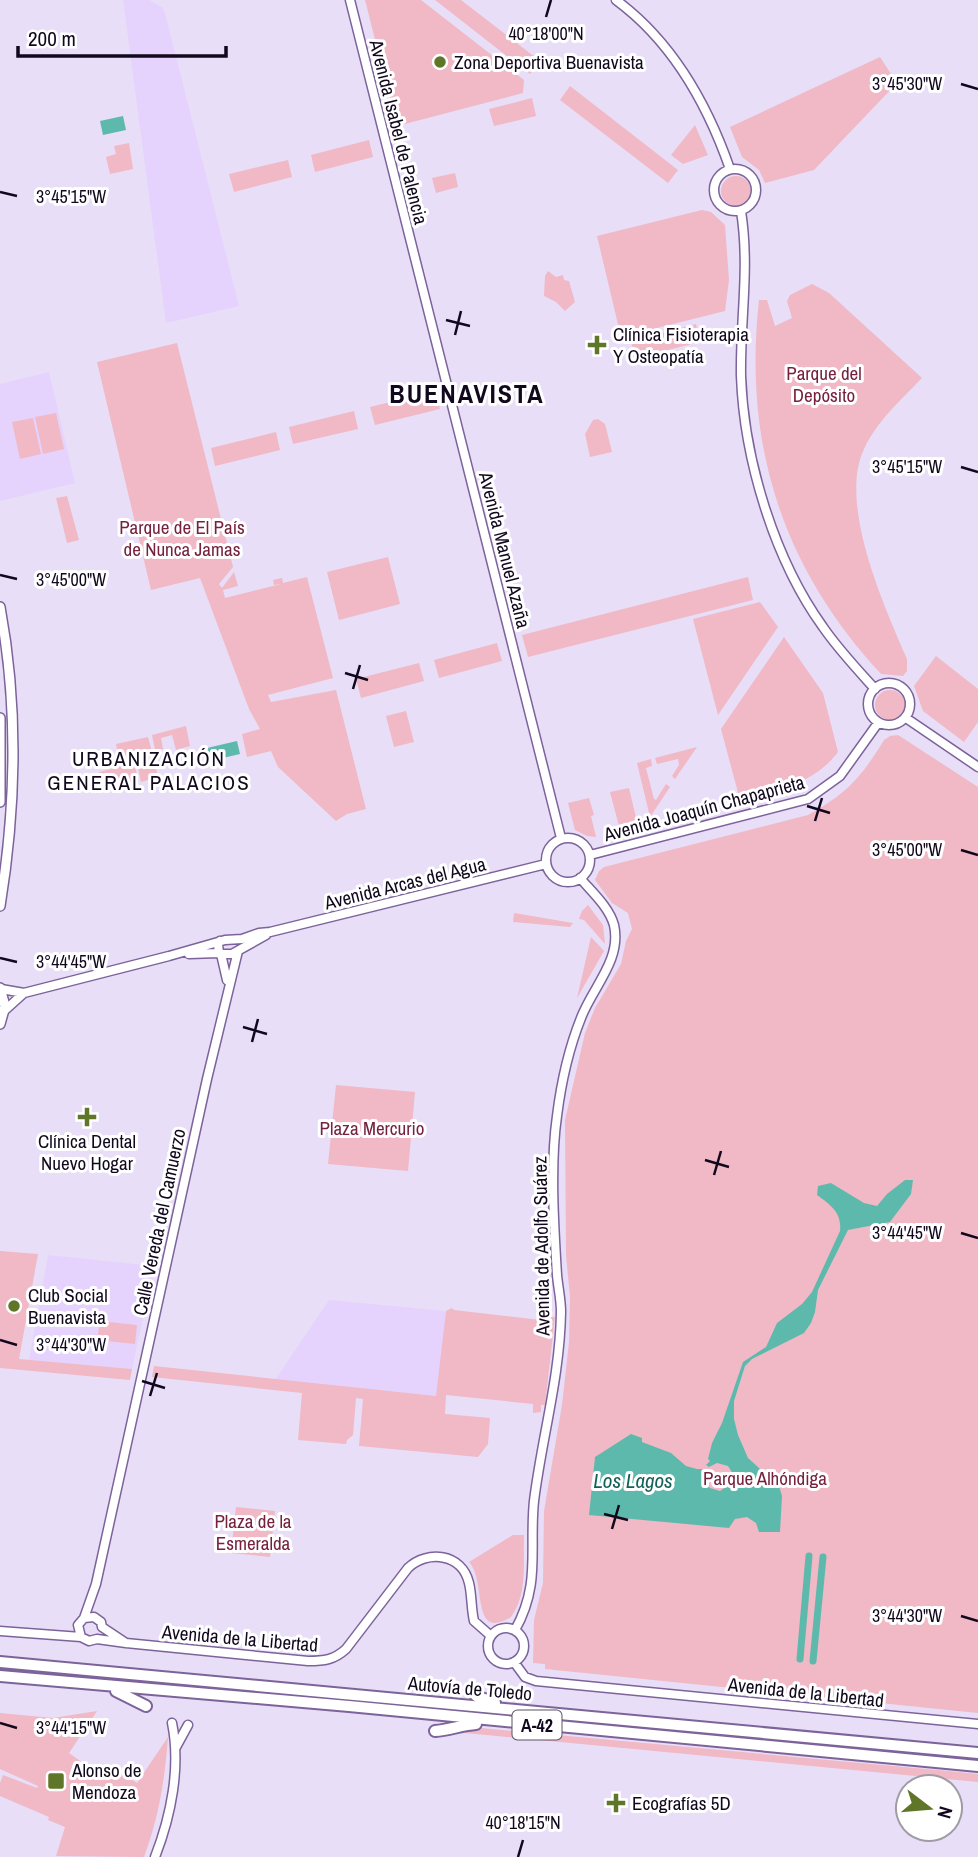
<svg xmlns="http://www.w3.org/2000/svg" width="978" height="1857" font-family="'Archivo Narrow',sans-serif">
<rect width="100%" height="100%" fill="#e8def7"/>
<path fill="#e5d3fd" d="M123,0H149L162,7L165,13L239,306L166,323Z
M49,372L75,483L0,501V384Z
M48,1255L154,1266L132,1369L29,1360Z
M329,1300L446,1311L437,1396L275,1380Z"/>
<path fill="#f0b9c5" d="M365,0H421L524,80L523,93L397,126Z
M435,0H461L540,61L530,74Z
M880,57L897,83L814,170L765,183L759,170L742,157L730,127Z
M570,86L678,170L668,183L560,100Z
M532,98L536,116L494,126L489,109Z
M695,125L708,155L683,164L671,155Z
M369,140L373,157L315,172L311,155Z
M129,143L133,169L110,174L106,157L116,154L114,146Z
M288,160L292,177L234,192L229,174Z
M455,173L458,187L436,193L432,178Z
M721 191a15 15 0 1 1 30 0a15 15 0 1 1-30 0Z
M702,210L711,212L725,225L729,280L725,311L621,337L597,236Z
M548,271L556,277L563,275L564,280L569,281L575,302L565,311L556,302L544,296L545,276Z
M812,284L829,293L922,378C901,400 877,421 864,449C838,504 884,606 907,659V671L903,676L881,674C782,567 743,444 759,300H767L775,326L792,318L787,301L790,295Z
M696,324L700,342L635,358L631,341Z
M177,343L233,567L219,584L222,588L234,572L238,586L223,590L225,598L281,584L274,585L273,580L282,578L283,583L307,577L333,678L268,695L271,702L336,690L366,809L347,814L336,821L278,767L271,751L247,757L242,734L260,729L249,709L200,578L151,590L97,362Z
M435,391L440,409L375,425L370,407Z
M354,411L358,429L293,444L289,427Z
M56,413L64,449L43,454L35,417Z
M33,418L41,454L20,459L12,422Z
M598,419L605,424L612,452L590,457L585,434L593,420Z
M276,432L280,450L215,466L211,448Z
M67,496L79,540L67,543L56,498Z
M388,557L400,604L339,620L327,572Z
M748,577L753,600L528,657L522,635Z
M760,602L778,627L718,715L693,619Z
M784,637L823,693L838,752C814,784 778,790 740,800L721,729Z
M497,643L502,661L439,678L434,660Z
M936,656L978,689V722L964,742L923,711L914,686Z
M419,663L424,681L361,698L356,679Z
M875 705a15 15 0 1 1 30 0a15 15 0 1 1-30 0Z
M406,711L414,742L394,747L386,716Z
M186,726L190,746L176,750L172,735L161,738L163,749L155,750L152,735Z
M898,735L978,787V1713L545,1669V1664L533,1663L534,1620L543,1583L544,1511L562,1405L569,1342L570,1297L566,1255L565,1120L585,1033L595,1008L621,964L626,941L632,929L628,913L612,903L595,880L599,871L604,867L808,815C846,794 861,778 884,740L890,736Z
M148,737L153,756L120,764L116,744Z
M697,747L675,779L672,776L679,765L678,759L657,764L655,758Z
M154,759L158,777L141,782L137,763Z
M651,759L652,766L646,768L654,799L656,800L666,784L670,787L650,817L637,763Z
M134,763L139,782L103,790L99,772Z
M629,788L638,826L620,830L610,792Z
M589,798L594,815L591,816L596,837L587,836L575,830L568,803Z
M588,905L603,925L605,944L584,920L579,919L582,911Z
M514,913L573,923L570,927L513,922Z
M591,937L604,951L577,998Z
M336,1085L415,1092L408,1171L328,1164Z
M0,1251L38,1254L19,1359L132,1369L130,1380L0,1368Z
M452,1308L454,1310L541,1320L543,1317H555L545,1405H541V1412L533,1413V1404L446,1395L445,1414L490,1418L488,1444L478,1457L359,1446L363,1399L356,1398L353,1435L347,1440L346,1444L298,1440L302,1393L152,1377L154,1366L436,1396L446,1311Z
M100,1321L137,1325L135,1344L97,1340Z
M236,1507L275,1511L270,1557L231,1553Z
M513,1535H524C523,1562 528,1594 511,1617C470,1642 487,1581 469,1562Z
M97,1711L69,1753L104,1778L110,1777L116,1769L137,1783L168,1737C165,1778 159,1817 144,1857L56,1856L65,1827L48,1820L49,1817L0,1796V1783L3,1775L37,1788L38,1786L0,1769V1713L53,1718Z
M470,1727L948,1771L978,1774V1782L465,1733L466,1729Z"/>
<path fill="#5eb9ad" d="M123,116L126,130L103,135L100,121Z
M237,741L240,754L210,761L207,748Z
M905,1180H913L911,1194L890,1222L848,1230L818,1290L815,1312L811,1323L804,1333L752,1359L745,1366L734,1401V1419L738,1435L748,1458L779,1486L782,1496L780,1532H759L756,1523L747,1517L735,1519L729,1528L589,1515L595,1457L631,1434L642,1438V1442L671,1453L686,1466L697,1469H707L704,1479L710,1488L720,1491L729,1485L733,1474L728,1466L717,1463L709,1467L706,1465L710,1461L708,1459L712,1443L722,1423L743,1362L766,1347L777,1323L802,1304L812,1292L840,1231C842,1213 831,1205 817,1195L818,1186L831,1183L864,1203L877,1206L887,1194Z"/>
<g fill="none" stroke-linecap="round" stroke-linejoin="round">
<path stroke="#5eb9ad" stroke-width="7" d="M800,1659L809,1556
M813,1661L823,1557"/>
<defs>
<path id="tertiary" d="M350,0L561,838
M616,0C673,42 707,103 730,169
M714 190a21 21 0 1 1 42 0a21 21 0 1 1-42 0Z
M741,211C750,269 740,318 741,376C744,459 774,559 823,627C838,649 857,669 875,689
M868 704a21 21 0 1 1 42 0a21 21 0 1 1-42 0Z
M906,718L978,767
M546 860a22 22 0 1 1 44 0a22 22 0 1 1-44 0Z
M590,855L808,799L840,776L878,723
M189,954L219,953L218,944L220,941
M227,980L221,954H232L266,935
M1,989L24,993L169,956L225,940L242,939L259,933L270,932L546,864
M4,1011L24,993
M84,1618L96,1584L207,1079L238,951
M488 1646a18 18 0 1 1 36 0a18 18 0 1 1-36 0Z
M515,1630C541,1584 529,1549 534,1501C542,1437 560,1377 561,1312C561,1299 558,1287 557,1275C554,1226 550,1164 557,1116C561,1084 569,1048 581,1018C592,988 622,960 614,925C609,907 592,892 580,878
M0,1631L81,1637
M126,1643L102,1627L101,1622L94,1617L84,1618L78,1625L81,1637L89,1641L97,1639L126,1643L308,1661C324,1661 334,1660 346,1649L408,1568C427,1550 462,1553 469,1583C472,1595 471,1608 474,1621L491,1636
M514,1662L525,1677L536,1681L978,1724
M176,1747L188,1725
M155,1857C171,1816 181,1767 172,1723"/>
<path id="secondary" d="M0,607C18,704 16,808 0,906
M0,718V802
M0,988L5,1006L0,1024"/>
<path id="motorway" d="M0,1662L978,1753
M0,1676L349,1706L978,1766
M116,1691L146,1706
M476,1696L495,1703
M435,1731C449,1730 462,1725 476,1724"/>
</defs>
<use href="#tertiary" stroke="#7c639a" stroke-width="11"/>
<use href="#secondary" stroke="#7c639a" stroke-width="12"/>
<use href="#motorway" stroke="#7c639a" stroke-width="14"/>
<use href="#tertiary" stroke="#fff" stroke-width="8"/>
<use href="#secondary" stroke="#fff" stroke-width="9"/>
<use href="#motorway" stroke="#fff" stroke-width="10"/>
</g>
<path fill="none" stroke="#12081d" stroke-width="2.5" d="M546,17L551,0M961,84L978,89M0,192L17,196M446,320L470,326M455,335L461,311M961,467L978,472M0,575L17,579M345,673L368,680M353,689L360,665M807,806L830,813M815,821L822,798M961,850L978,855M0,958L17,962M243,1027L267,1034M252,1042L258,1019M705,1160L729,1167M714,1175L721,1151M961,1233L978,1238M0,1340L17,1345M142,1381L165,1388M150,1396L157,1373M604,1514L628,1520M612,1529L619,1505M961,1616L978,1621M0,1723L17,1728M518,1857L523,1840"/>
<g fill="#5f7628" stroke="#fff" stroke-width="2.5">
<circle cx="440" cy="62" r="7"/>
<path d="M593.5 334.5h7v7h7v7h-7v7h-7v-7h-7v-7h7z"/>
<path d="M83.5 1106.5h7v7h7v7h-7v7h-7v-7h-7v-7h7z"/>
<circle cx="14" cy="1306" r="7"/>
<rect x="47" y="1772" width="18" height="18" rx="3.5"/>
<path d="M612.5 1792.5h7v7h7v7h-7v7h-7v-7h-7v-7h7z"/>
</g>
<g text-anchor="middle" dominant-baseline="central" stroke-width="6" stroke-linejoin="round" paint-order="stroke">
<rect fill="#fff" stroke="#595261" stroke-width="2" x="512.5" y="1710.5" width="49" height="29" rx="5"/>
<g font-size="18" font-weight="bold" fill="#12081d">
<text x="537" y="1725">A-42</text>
</g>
<g font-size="19" fill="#12081d" stroke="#fff" text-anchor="start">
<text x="454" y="62">Zona Deportiva Buenavista</text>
<text x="613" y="334">Clínica Fisioterapia<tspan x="613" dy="22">Y Osteopatía</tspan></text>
<text x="87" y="1141" text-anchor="middle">Clínica Dental<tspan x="87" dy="22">Nuevo Hogar</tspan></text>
<text x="28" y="1295">Club Social<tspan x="28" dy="22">Buenavista</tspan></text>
<text x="72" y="1770">Alonso de<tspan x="72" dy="22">Mendoza</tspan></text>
<text x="632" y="1803">Ecografías 5D</text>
</g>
<g font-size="19" fill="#12081d" stroke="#fff">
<text transform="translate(399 132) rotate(76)">Avenida Isabel de Palencia</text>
<text transform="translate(505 550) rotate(76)">Avenida Manuel Azaña</text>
<text transform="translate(704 808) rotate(-15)">Avenida Joaquín Chapaprieta</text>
<text transform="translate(405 883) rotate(-14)">Avenida Arcas del Agua</text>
<text transform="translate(159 1222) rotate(-78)">Calle Vereda del Camuerzo</text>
<text transform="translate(541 1246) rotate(-91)">Avenida de Adolfo Suárez</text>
<text transform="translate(240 1638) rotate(5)">Avenida de la Libertad</text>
<text transform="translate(470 1688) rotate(5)">Autovía de Toledo</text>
<text transform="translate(806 1692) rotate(6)">Avenida de la Libertad</text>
</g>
<g font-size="19" fill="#76223e" stroke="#fff">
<text x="824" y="373">Parque del<tspan x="824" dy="22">Depósito</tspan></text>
<text x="182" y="527">Parque de El País<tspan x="182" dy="22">de Nunca Jamas</tspan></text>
<text x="372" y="1128">Plaza Mercurio</text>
<text x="765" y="1478">Parque Alhóndiga</text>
<text x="253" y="1521">Plaza de la<tspan x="253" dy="22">Esmeralda</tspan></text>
</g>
<g font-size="21" letter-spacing="2" fill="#12081d" stroke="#fff">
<text x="149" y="758">URBANIZACIÓN<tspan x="149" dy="24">GENERAL PALACIOS</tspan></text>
</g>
<g font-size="21" font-style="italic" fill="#156158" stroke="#fff">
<text x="633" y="1480">Los Lagos</text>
</g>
<g font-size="26" font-weight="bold" letter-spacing="2" fill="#12081d" stroke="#fff">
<text x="467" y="393">BUENAVISTA</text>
</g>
</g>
<g font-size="18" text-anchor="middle" fill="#12081d" stroke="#fff" stroke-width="6" stroke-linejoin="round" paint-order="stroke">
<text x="546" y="40">40°18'00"N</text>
<text x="907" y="90">3°45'30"W</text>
<text x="71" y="203">3°45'15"W</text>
<text x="907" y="473">3°45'15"W</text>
<text x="71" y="586">3°45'00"W</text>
<text x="907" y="856">3°45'00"W</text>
<text x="71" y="968">3°44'45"W</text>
<text x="907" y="1239">3°44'45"W</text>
<text x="71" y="1351">3°44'30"W</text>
<text x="907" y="1622">3°44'30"W</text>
<text x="71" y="1734">3°44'15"W</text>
<text x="523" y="1829">40°18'15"N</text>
</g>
<g transform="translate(929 1808) rotate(106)"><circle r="33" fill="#ffffff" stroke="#a09ca5" stroke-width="2"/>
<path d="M0-5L12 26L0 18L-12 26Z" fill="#5f7628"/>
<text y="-10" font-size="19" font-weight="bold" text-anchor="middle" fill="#12081d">N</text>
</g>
<path d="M18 46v10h208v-10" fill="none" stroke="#12081d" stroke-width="3.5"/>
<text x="28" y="46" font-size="21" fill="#12081d" stroke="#ffffff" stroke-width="5" paint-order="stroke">200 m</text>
</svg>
